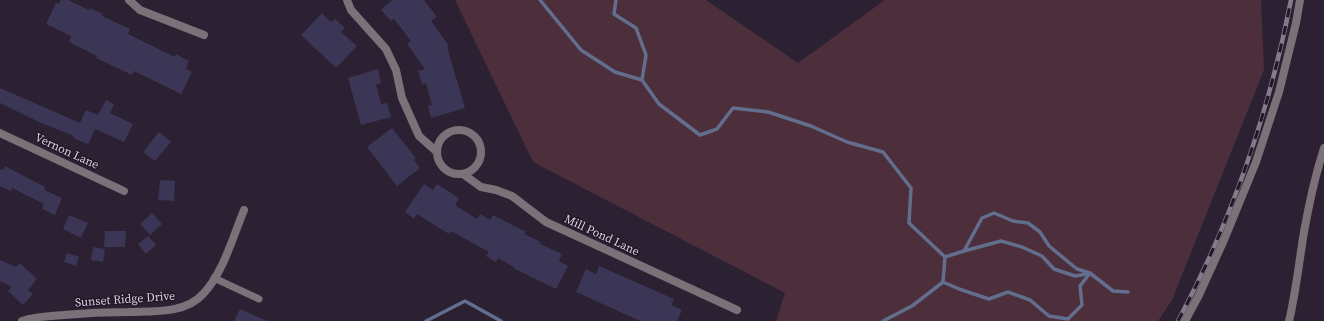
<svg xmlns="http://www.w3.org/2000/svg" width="1324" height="321" font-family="'Source Serif 4',serif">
<rect width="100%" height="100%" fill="#2c2133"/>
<path fill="#4c2f3b" d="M455,0H706L798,63L885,0H1261L1264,70L1172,300L1158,321H776L785,293L533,162Z"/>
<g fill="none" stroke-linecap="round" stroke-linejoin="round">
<path stroke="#636e8f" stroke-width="3.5" d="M540,0L581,50L615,72L642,80L659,104L700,135L717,129L733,108L768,112L811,126L847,142L883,152L911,188L909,223L945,257L943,282L959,289L989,299L1008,292L1030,300L1049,316L1068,319L1082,305L1080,286L1090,273L1113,291L1128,292
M616,0L614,14L636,28L646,55L642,80
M964,251L1001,241L1022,247L1042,256L1054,269L1075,276L1082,275L1087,273
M945,257L964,251L982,218L994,213L1013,221L1028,223L1040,232L1049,246L1077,269L1090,273
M426,321L465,301L501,321
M883,321L912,306L943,282"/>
</g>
<path fill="#3b3655" d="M61,0H68L89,10L90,8L103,14L102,16L130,29L128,34L175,57L176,54L189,61L186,69L192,72L181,94L134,71L132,75L96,58L97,56L69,42L71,36L46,24L56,3L59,4Z
M392,0H424L437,17L431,21L449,46L447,47L465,108L431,118L428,106L432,105L426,83L422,84L418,71L425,69L407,44L411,41L394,19L391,21L381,10Z
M322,13L331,22L335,19L345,28L341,32L357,46L336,68L301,35Z
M378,69L381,83L376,85L381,104L387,103L391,117L361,125L348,78Z
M0,88L80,123L86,110L98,115L106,100L114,104L110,113L133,124L124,142L95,129L88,144L73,138L74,136L39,122L0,103Z
M392,128L416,158L414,160L420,168L397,186L367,147Z
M159,132L171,142L155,161L143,152Z
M5,166L45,187L44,190L62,198L55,215L42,209L44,204L12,188L11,191L0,186V169L3,170Z
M160,180L175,181L174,201L158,200Z
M424,184L433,190L437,184L459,198L455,205L477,219L480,214L490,220L493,215L526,232L524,234L541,242L540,244L562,254L559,261L568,266L556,289L513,268L514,267L498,258L496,262L486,256L489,252L451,231L449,234L417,214L414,219L405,212Z
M152,213L162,224L150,235L140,224Z
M69,215L88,223L81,238L63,229Z
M105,231H126L125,247H104Z
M148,236L156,245L146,254L138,244Z
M93,247L105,249L103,262L91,260Z
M67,253L79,257L76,266L64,262Z
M0,260L16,267L20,263L37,279L28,290L33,294L23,305L8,291L12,287L0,281Z
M599,266L674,299L671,305L682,310L677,321H640L576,292L586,269L596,274Z
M240,309L267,321H234Z"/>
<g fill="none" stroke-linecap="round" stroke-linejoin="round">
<path stroke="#7b7179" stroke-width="7" d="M214,278L259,299"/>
<path stroke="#7b7179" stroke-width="8" d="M129,0L140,10L204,35
M347,0L351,10L386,49L396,70L402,98L419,136L437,152
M437 152a22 22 0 1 1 44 0a22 22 0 1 1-44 0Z
M0,133L124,191
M463,174L481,187L496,190L512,196L546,222L737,310
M22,321C36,316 50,316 64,315C85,313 107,312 128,312C153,311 185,314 203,294C223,273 233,237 244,210
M1185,321L1199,295L1224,240L1256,162L1279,92L1296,23L1300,0
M1289,321C1296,292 1299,262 1304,232C1309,204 1315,176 1324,148"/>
<defs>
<path id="rail" d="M1178,321C1232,220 1269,112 1291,0"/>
</defs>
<use href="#rail" stroke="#847b8a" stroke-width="4.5"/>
<use href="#rail" stroke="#221729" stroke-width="3" stroke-dasharray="9" stroke-linecap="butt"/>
</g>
<g text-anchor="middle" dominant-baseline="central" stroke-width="3" stroke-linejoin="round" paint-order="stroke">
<g font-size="12" fill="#d7d0dc" stroke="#221729">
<text transform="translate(67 151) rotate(25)">Vernon Lane</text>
<text transform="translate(602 235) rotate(25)">Mill Pond Lane</text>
<text transform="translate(125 299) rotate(-4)">Sunset Ridge Drive</text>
</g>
</g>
</svg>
